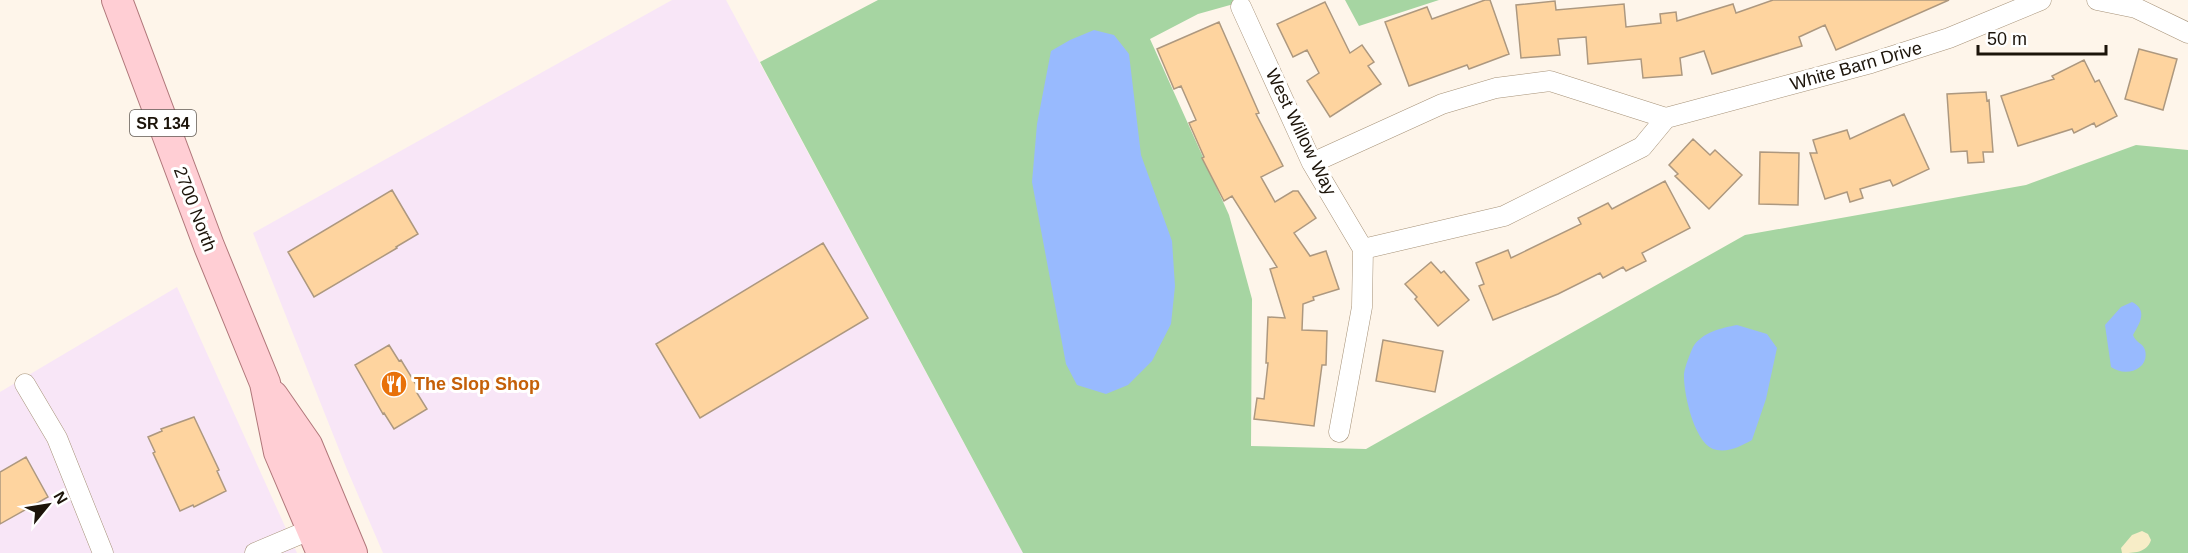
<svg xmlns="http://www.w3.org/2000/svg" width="2188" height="553" font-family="Helvetica,sans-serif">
<rect width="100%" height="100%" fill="#fef5ea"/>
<path fill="#f8e6f7" d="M672,0H726L1023,553H383L346,467L253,233Z
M177,287L297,553H0V392Z"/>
<path fill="#a6d5a2" d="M878,0H1248L1198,14L1150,39L1229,215L1252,299L1251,446L1366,449L1745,235L2026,185L2136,145L2188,150V553H1023L760,62Z
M1345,0H1439L1359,26Z"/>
<path fill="#f7edc7" d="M2142,531L2148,534L2151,540C2147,553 2133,553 2122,553L2121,548L2132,535Z"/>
<path fill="#98bafe" d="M1094,30L1114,35L1129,54L1141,155L1172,241L1175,286L1171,324L1152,361L1128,385L1106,394L1077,385L1066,364L1032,182L1037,124L1051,51L1070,40Z
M2132,302C2148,310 2140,323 2133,335C2136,343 2143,343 2145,350C2150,369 2126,378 2111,367L2105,325L2121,307Z
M1737,325L1767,334L1777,348L1766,399L1752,440C1741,446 1730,452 1717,450C1695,448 1683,392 1684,374C1685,366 1690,354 1693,347C1702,332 1722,328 1737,325Z"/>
<path fill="#fed49f" stroke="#ad987f" stroke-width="1.5" d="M1485,0H1490L1509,54L1469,69L1467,65L1409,86L1385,22L1427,7L1432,19Z
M1773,0H1949L1836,50L1825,25L1799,37L1802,46L1712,74L1704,51L1680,58L1682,75L1643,78L1641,59L1588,64L1586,37L1558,39L1560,55L1521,58L1516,5L1555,1L1556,10L1624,4L1626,27L1661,23L1660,14L1676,12L1677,21L1733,4L1736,13Z
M1325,2L1350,53L1362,45L1374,62L1368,66L1381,84L1330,117L1307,81L1319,73L1307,50L1293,57L1277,24Z
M1219,22L1259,113L1256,114L1283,166L1261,177L1275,202L1293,191H1298L1316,218L1294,233L1310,256L1326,251L1339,289L1313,297L1314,300L1303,304L1302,330L1327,331L1326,365H1322L1314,426L1254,419L1257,398L1264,399L1268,363H1266L1268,317L1285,318L1270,269L1277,267L1232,196L1224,201L1202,158L1204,157L1189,123L1196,120L1181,86L1174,89L1157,49Z
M2139,49L2177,59L2163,110L2125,99Z
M2084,60L2095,82L2099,80L2117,116L2096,127L2094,123L2074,133L2072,129L2018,146L2001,96L2054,79L2052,76Z
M1986,92L1987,101L1989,100L1993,152H1983L1984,162L1968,163L1967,151L1951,152L1947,94Z
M1904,114L1929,169L1893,186L1890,180L1860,189L1863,198L1850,202L1847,192L1825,199L1810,153H1817L1813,140L1847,130L1850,139Z
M1693,139L1710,155L1715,150L1742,175L1709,209L1675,176L1678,174L1669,165Z
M1760,152L1799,153L1798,205L1759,204Z
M1665,181L1690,228L1642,253L1646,261L1626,271L1623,267L1603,278L1600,273L1558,294L1493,320L1479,286L1484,284L1476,263L1508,250L1511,258L1581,224L1578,218L1608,203L1612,209Z
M392,190L418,234L396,247L397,248L314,297L288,252Z
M823,243L868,318L700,418L656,344Z
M1431,262L1441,273L1444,271L1469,300L1438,326L1415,299L1417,297L1405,284Z
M1383,340L1443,351L1435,392L1376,381Z
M389,345L399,361L401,360L420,391L417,393L427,409L394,429L384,413L383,414L355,365Z
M194,417L219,470L217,471L226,491L194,507L193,505L180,511L153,453L155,452L148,437L162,431L161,429Z
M26,457L48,497L0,524V472Z"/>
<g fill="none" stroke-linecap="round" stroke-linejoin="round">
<defs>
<path id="street" d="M2097,0L2136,8L2188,33
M1241,7L1312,163L1363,249L1362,307L1339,432
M1312,163L1442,104L1496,88L1550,81L1666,118L1871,63L1949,38L2041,0
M1363,249L1504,216L1642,147L1666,118
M25,384L57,438L103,553
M255,553L312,529L322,532"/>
<path id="primary" d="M117,0L209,246L265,383L279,452L322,553
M273,396L307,445L352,553"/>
</defs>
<use href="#street" stroke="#a69278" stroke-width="21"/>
<use href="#primary" stroke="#b0777a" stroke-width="32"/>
<use href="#street" stroke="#fff" stroke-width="20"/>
<use href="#primary" stroke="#ffced4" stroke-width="30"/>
</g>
<defs>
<symbol id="restaurant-disc" viewBox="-11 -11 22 22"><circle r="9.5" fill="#e8710a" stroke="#fff"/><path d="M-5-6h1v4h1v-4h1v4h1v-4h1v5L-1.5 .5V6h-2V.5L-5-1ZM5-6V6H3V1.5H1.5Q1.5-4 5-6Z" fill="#fff"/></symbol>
</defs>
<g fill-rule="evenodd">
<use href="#restaurant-disc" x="379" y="369" width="30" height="30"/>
</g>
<g text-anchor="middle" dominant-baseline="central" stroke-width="6" stroke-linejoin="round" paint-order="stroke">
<rect fill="#fff" stroke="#605a54" stroke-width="1.5" x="130" y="110" width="66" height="26" rx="4.5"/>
<g font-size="16" font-weight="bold" fill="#1c140a">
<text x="163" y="123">SR 134</text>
</g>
<g font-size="18" fill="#1c140a" stroke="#fff">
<text transform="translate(1856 66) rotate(-16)">White Barn Drive</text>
<text transform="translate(1301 132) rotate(64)">West Willow Way</text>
<text transform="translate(195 209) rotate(69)">2700 North</text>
</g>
<g font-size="18" font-weight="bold" fill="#c56008" stroke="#fff" text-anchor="start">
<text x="414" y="384">The Slop Shop</text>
</g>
</g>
<g transform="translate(48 505) rotate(60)" stroke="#ffffff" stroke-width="4.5" paint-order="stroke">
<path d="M0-4.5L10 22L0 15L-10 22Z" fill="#1c140a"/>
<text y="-9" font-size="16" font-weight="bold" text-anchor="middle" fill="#1c140a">N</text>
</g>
<path d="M1978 45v9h128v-9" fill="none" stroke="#1c140a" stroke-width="3"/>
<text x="1987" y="45" font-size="18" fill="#1c140a" stroke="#ffffff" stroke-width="4.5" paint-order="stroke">50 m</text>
</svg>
